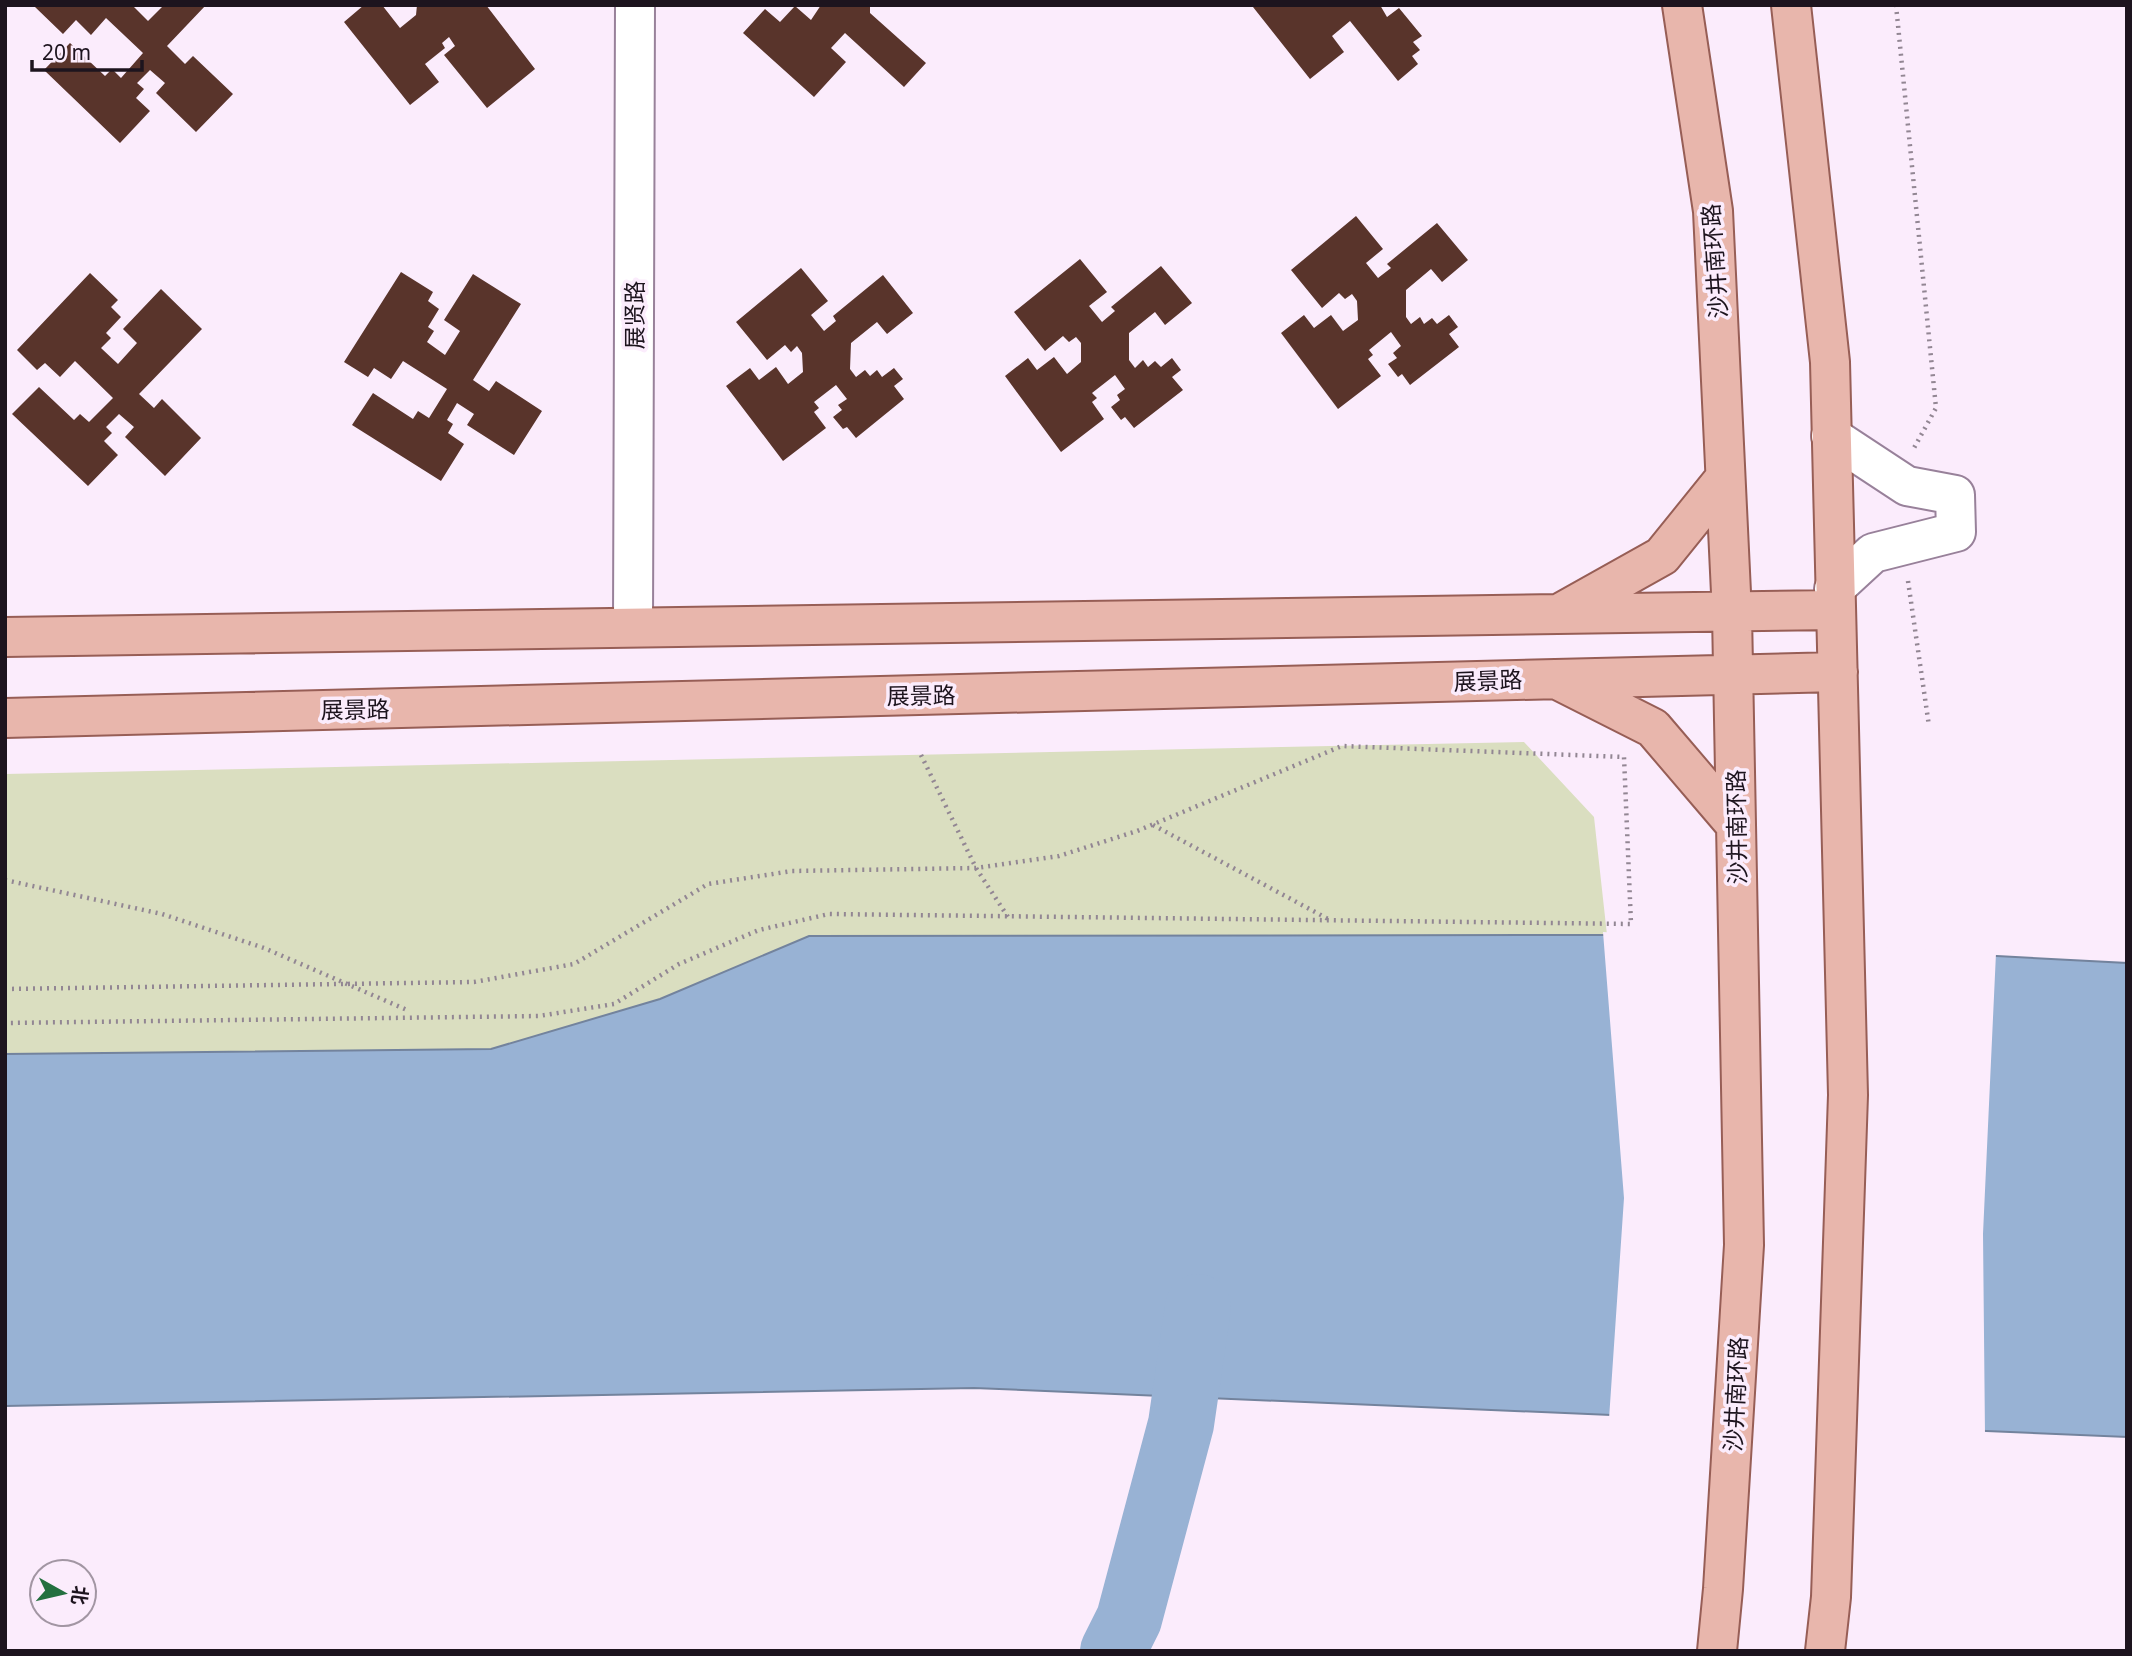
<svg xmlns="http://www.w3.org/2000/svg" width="2132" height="1656" font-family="'Noto Sans','Noto Sans SC',sans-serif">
<rect width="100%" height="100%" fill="#fbecfc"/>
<path fill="#dadec0" d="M1524,742L1594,817L1607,935L809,936L660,999L491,1049L5,1054V774Z"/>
<path fill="#98b2d4" stroke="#73839d" stroke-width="2" d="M1607,935L2127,963V1437L974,1388L5,1406V1054L491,1049L660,999L809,936Z"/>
<path fill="#fbecfc" d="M1603,932L1996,953L1983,1234L1985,1435L1609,1419L1624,1198Z"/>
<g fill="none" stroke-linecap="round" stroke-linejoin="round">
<path stroke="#98b2d4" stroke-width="66" d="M1113,1651L1129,1619L1181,1424L1198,1307"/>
</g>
<path fill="#59342b" d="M37,5H132L148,21L164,5H206L167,46L185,64L193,56L233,94L196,132L156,93L165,83L150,70L137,83L144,89L136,98L150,111L120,143L44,70L70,43L105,76L112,69L121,78L143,53L106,18L91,35L76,20L63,34L35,7Z
M364,5H382L400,28L416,15L417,5H486L535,69L487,108L444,55L455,46L449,37L442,43L445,48L425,64L439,82L410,105L344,22Z
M821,5H870V13L926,63L904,87L845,33L831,48L846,62L814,97L743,33L765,9L780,22L795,6L811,20Z
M1255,5H1380L1387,17L1399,8L1422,36L1413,42L1420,50L1412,56L1418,64L1398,81L1350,21L1332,36L1344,52L1310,79L1253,7Z
M1356,216L1383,249L1366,263L1378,278L1391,268L1387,264L1437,223L1468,260L1442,282L1431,269L1406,290V317L1411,324L1420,317L1424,324L1432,318L1437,324L1449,315L1458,327L1449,334L1459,347L1410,385L1402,374L1398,377L1388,364L1397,358L1393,353L1401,346L1391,332L1369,350L1373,355L1368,359L1381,376L1338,409L1281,333L1304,315L1314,328L1331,315L1343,331L1358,320L1357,301L1352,294L1345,299L1339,293L1322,308L1291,270Z
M1080,259L1107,292L1089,306L1102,322L1115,311L1111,307L1161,266L1192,303L1165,325L1155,312L1129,333V360L1135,368L1143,360L1148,367L1155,361L1161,367L1172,358L1181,370L1172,377L1183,390L1134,428L1125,417L1121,420L1111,407L1120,400L1117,395L1125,389L1115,375L1092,393L1097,398L1092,402L1104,419L1061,452L1005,376L1028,358L1037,370L1054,357L1067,374L1081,362V343L1076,337L1069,342L1063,336L1045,351L1014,312Z
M801,268L828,301L811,315L824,331L836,321L833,316L883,275L913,313L887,334L877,322L851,343L850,369L856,377L865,370L870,376L877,370L882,377L894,368L903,379L894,386L904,399L856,438L847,427L843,429L833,417L842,410L838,405L847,399L836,385L814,402L819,408L814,412L826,428L783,461L726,386L750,368L759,380L776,367L788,384L803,372L802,353L797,346L791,352L785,345L767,360L736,322Z
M401,272L433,292L428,301L439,309L428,327L434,331L427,342L445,355L460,331L444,320L473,274L521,304L473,380L489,391L496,381L542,411L514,455L467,425L474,414L457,403L447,420L453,424L448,433L464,444L441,481L352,425L373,393L413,419L418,411L429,418L447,389L403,361L391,379L374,368L368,377L344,362Z
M90,273L118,300L111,307L121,317L106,333L111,338L101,348L118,364L137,343L123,329L161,289L202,329L139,394L154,408L162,399L201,438L165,476L125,437L134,427L119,414L106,427L112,433L104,441L118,455L88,486L12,414L39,387L74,420L80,414L89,422L113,398L75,361L60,377L45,363L37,370L17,350Z"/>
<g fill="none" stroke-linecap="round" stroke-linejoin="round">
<defs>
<path id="minor" d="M1831,436L1907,486L1955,495L1956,532L1873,553L1834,589
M633,626L635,5"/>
<path id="major" d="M1682,5L1713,211L1732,614L1744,1245L1723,1589L1717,1651
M1791,5L1830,362L1848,1095L1831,1597L1825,1651
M1562,612L1662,556L1725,478
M5,637L1835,610
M1556,679L1653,728L1735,824
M5,718L1838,672"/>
</defs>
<use href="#minor" stroke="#98819a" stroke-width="42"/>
<use href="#major" stroke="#975e56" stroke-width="42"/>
<path stroke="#928693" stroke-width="4.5" stroke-dasharray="2 5" stroke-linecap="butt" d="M1896,5L1936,408L1914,448
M1908,581L1929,726
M921,755L976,868L1008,917
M1153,825L1330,920
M5,989L474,982L574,964L708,884L792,871L976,868L1059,856L1137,831L1342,746L1624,757L1631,924L829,914L759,930L679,964L614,1004L539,1016L5,1023"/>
<use href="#minor" stroke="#fff" stroke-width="38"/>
<use href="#major" stroke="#e8b6ac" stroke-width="38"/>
<path stroke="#928693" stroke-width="4.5" stroke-dasharray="2 5" stroke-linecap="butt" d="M5,880L162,914L264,948L407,1010"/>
</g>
<g text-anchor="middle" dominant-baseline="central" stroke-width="7" stroke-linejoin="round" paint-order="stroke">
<g font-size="23" fill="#1d141e" stroke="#fbecfc">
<text transform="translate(1714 261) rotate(-94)">沙井南环路</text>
<text transform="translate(634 315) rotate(-90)">展贤路</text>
<text transform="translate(1488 680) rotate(-2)">展景路</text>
<text transform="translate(921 695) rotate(-1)">展景路</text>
<text transform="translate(355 709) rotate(-1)">展景路</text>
<text transform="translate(1736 827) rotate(-91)">沙井南环路</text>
<text transform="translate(1735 1394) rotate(-87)">沙井南环路</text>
</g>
</g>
<rect width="2132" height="1656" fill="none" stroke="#1d141e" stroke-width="14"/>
<g transform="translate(63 1593) rotate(98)"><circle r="33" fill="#fbecfc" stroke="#a296a3" stroke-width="2"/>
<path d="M0-5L12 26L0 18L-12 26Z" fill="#23703f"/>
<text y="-10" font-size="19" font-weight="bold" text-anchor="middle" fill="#1d141e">北</text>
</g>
<path d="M32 60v10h110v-10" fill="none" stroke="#1d141e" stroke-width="3.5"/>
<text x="42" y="60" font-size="21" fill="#1d141e" stroke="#fbecfc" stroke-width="5" paint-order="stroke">20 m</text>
</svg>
